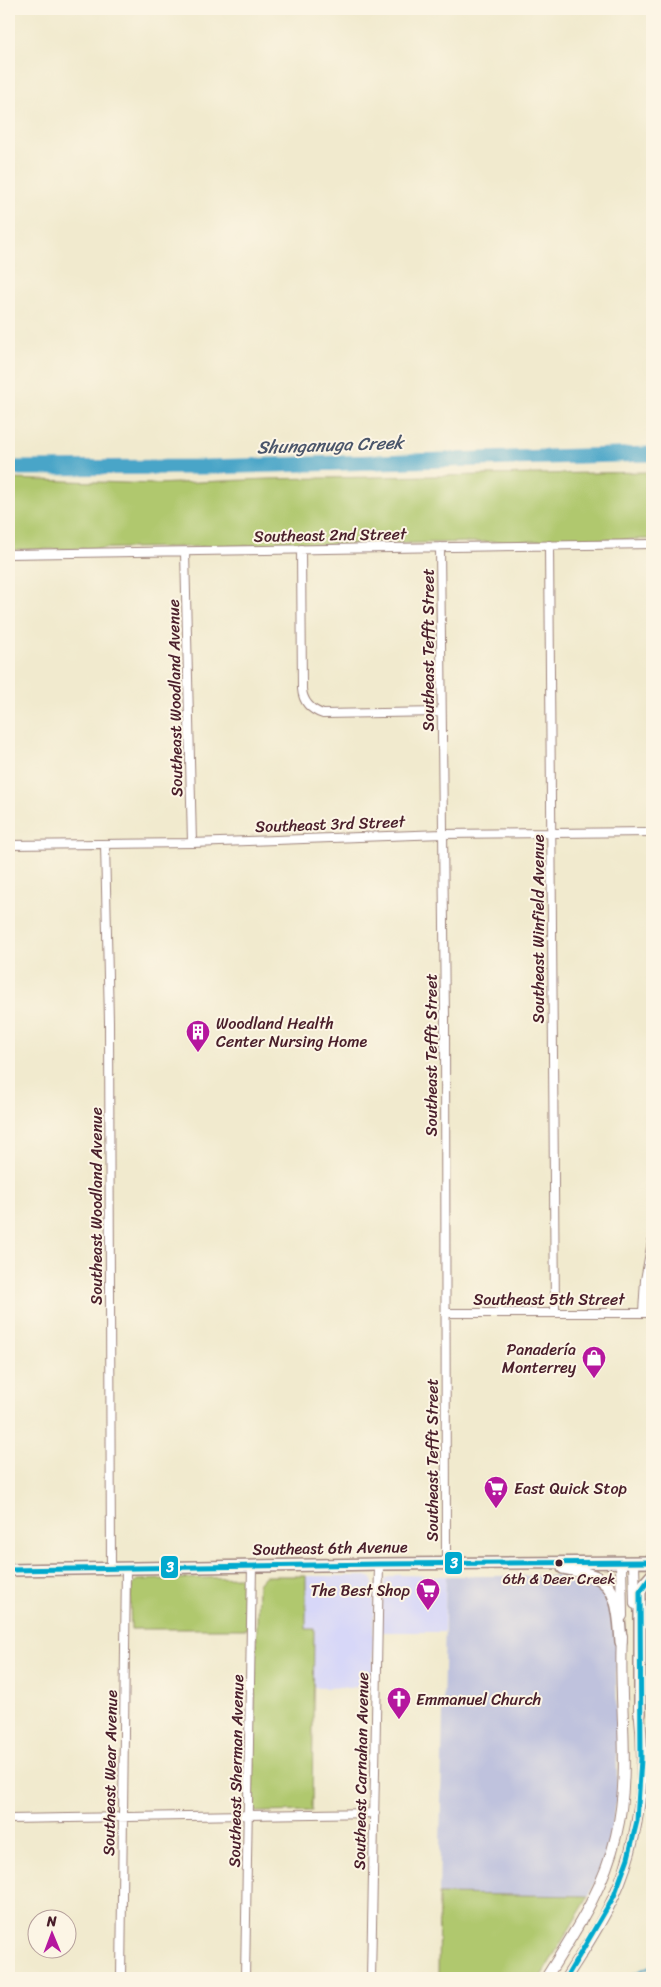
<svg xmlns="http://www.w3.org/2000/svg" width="661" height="1987" font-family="Sriracha,sans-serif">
<rect width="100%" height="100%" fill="#fcf5e5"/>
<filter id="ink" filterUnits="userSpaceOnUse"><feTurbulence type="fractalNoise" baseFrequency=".02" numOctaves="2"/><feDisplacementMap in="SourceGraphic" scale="10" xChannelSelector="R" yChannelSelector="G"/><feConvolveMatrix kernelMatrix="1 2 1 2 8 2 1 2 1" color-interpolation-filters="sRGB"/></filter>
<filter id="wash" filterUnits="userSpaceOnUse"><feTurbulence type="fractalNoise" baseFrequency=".0096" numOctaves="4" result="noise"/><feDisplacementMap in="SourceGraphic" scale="20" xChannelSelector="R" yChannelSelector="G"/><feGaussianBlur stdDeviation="1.12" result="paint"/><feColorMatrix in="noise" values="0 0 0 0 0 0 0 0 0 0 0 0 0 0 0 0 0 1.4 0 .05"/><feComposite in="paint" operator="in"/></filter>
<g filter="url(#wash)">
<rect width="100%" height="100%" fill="#f1eace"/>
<path fill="#d7d7f8" d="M396,1575L446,1576L444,1632H380L384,1582L386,1578Z
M306,1576H366L372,1578L374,1589L373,1687L314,1688V1629H306Z"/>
<path fill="#bfc2dd" d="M446,1576H578L600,1584L607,1593L613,1604L616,1636L617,1794L611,1837L604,1862L589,1896L439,1894Z"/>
<path fill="#b0c86e" stroke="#7d744c" d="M647,472L652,473V539L9,550V479L155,484L268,479Z
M265,1576H306V1629H314L312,1811L256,1812L252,1810L258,1584Z
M239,1577L245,1579L247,1584V1629H131C131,1617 127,1588 137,1580Z
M439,1894L589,1896L540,1978H438Z"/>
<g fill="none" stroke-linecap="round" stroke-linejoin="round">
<path stroke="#4aa5c8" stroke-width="2.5" d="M626,1978L652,1965"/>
<path stroke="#4aa5c8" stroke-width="15" d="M9,468L206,467L652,454"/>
</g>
</g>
<g filter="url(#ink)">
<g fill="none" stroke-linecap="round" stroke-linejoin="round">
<defs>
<path id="street" d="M549,545L555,1313
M440,547L445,1018L446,1563
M301,549L302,689C303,702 311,710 323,714L441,712
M185,552L192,843
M9,554L652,544
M105,844L109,1022L111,1568
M9,845L192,843L443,834L652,832
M643,1312L645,1280L652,1242
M445,1313H652
M9,1819L375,1813
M121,1978L126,1567
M245,1978L252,1565
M371,1978L379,1564"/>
<path id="secondary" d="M621,1562L622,1616
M634,1562L635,1604
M546,1978C574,1933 604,1889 616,1836C632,1771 618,1702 622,1636
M566,1978C583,1951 601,1925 614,1896C641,1837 646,1770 639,1706"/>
<path id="primary" d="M563,1568C573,1570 585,1572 594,1576C620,1586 619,1619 621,1642
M9,1570L379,1564L652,1562
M640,1714V1592L645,1583L652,1575"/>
</defs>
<use href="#street" stroke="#9e847c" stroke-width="10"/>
<use href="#secondary" stroke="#9e847c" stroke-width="12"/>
<use href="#primary" stroke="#9e847c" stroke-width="14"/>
<use href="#street" stroke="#fff" stroke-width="8"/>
<use href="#secondary" stroke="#fff" stroke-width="10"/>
<use href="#primary" stroke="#fff" stroke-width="11"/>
<defs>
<path id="bus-1" d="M9,1570L379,1564L652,1562
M566,1978L614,1896L628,1858L637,1821L641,1759L640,1592L652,1575"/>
</defs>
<use href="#bus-1" stroke="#fcf5e5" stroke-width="9"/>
<use href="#bus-1" stroke="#00a9ce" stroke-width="5"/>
</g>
</g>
<defs>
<symbol id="building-pin" viewBox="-11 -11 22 30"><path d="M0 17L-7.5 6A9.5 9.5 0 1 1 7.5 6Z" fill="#b5179e" stroke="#fcf5e5"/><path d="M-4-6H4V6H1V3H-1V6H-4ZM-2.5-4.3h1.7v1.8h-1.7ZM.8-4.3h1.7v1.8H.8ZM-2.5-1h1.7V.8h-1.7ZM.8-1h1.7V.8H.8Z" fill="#fff"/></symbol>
<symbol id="shop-pin" viewBox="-11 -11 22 30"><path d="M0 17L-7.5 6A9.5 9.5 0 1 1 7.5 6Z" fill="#b5179e" stroke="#fcf5e5"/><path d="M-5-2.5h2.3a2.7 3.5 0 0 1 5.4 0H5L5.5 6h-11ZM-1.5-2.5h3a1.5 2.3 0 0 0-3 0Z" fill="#fff"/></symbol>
<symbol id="supermarket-pin" viewBox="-11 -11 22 30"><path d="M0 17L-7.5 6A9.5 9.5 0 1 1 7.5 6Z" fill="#b5179e" stroke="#fcf5e5"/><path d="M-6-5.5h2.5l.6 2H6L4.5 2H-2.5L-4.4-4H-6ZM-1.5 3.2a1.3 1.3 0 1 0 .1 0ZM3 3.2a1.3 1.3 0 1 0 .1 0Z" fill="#fff"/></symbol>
<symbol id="church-pin" viewBox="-11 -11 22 30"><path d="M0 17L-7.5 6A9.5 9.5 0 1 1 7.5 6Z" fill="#b5179e" stroke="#fcf5e5"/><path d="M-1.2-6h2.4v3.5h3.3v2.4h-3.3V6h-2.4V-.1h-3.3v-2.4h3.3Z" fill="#fff"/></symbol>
</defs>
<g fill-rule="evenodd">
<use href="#building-pin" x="184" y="1018" width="28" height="38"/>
<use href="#shop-pin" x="580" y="1344" width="28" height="38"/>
<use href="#supermarket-pin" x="482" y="1474" width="28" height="38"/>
<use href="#supermarket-pin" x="414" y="1576" width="28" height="38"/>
<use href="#church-pin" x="385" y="1685" width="28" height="38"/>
</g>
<circle fill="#4a1f2b" stroke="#fcf5e5" stroke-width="2" cx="559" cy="1563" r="4.5"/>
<g text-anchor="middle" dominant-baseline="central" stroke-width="4" stroke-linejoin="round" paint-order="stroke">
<g font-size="15" fill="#4a1f2b" stroke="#fcf5e5">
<text x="559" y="1579">6th &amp; Deer Creek</text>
</g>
<g font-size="16" fill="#4a1f2b" stroke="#fcf5e5">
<text transform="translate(330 535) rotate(-1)">Southeast 2nd Street</text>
<text transform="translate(428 650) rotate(-90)">Southeast Tefft Street</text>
<text transform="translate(175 698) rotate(-91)">Southeast Woodland Avenue</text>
<text transform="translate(330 824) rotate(-2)">Southeast 3rd Street</text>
<text transform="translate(538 929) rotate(-90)">Southeast Winfield Avenue</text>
<text transform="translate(431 1055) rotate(-90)">Southeast Tefft Street</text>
<text transform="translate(96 1206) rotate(-90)">Southeast Woodland Avenue</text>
<text x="549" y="1299">Southeast 5th Street</text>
<text transform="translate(432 1460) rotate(-90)">Southeast Tefft Street</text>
<text transform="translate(330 1548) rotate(-1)">Southeast 6th Avenue</text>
<text transform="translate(236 1771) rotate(-89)">Southeast Sherman Avenue</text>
<text transform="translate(361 1771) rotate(-89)">Southeast Carnahan Avenue</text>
<text transform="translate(110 1773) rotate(-89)">Southeast Wear Avenue</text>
</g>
<g font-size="16" fill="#4a1f2b" stroke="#fcf5e5" text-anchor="start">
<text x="216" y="1023">Woodland Health<tspan x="216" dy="18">Center Nursing Home</tspan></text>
<text x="576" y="1349" text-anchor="end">Panadería<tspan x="576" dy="18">Monterrey</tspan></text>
<text x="514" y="1488">East Quick Stop</text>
<text x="410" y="1590" text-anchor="end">The Best Shop</text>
<text x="416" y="1699">Emmanuel Church</text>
</g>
<g font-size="18" font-style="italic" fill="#4a556a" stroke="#fcf5e5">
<text transform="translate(330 445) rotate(-2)">Shunganuga Creek</text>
</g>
</g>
<g stroke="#fcf5e5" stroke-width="2">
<rect x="444" y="1551" width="19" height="24" rx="5" fill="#00a9ce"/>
<rect x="160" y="1555" width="19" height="24" rx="5" fill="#00a9ce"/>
</g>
<g font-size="14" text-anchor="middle" font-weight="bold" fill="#fff">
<text x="454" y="1568">3</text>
<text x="170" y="1572">3</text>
</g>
<rect width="661" height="1987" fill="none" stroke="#fcf5e5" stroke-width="30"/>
<g transform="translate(52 1934) rotate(359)"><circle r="24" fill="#fcf5e5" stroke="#b59f9b"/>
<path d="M0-4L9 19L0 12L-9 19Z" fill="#b5179e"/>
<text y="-8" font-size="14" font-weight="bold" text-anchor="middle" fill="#4a1f2b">N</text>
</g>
</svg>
